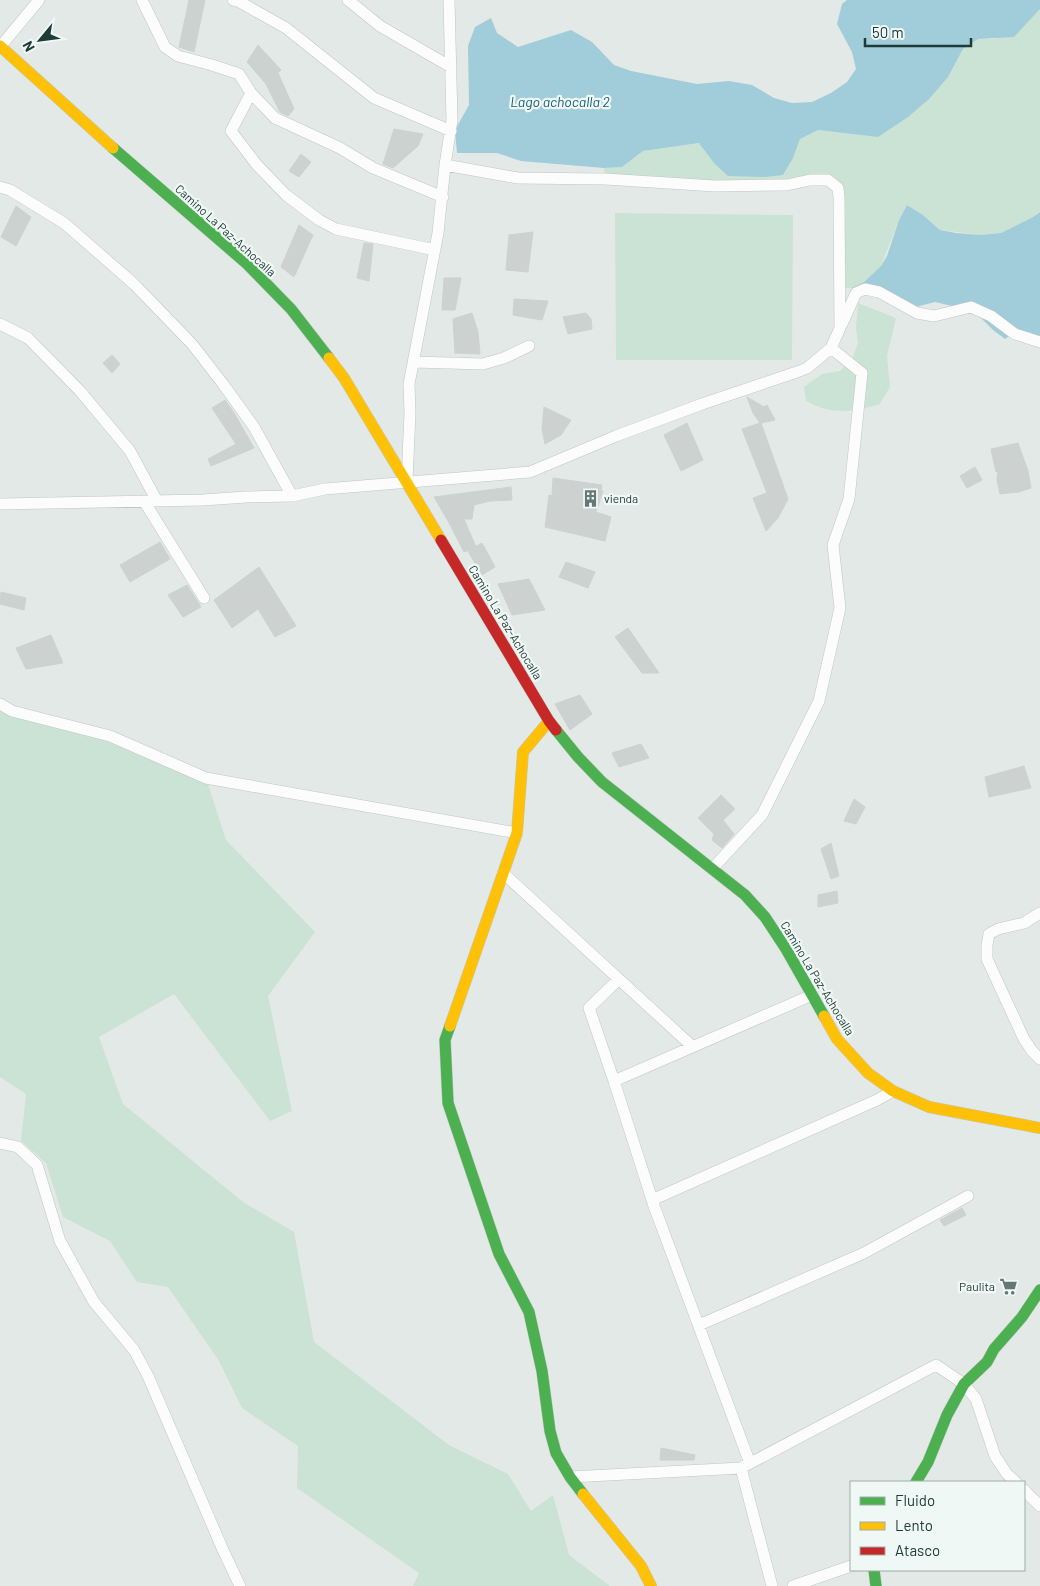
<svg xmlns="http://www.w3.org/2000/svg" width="1040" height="1586" font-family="Barlow,sans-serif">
<rect width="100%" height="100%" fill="#e3e9e6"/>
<path fill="#cbe3d4" d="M1040,9V211L1033,217L1001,233L981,235L940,230L923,215L907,205L899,220L881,266L864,282L852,288H840L839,198L828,180L787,185L605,179L604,168L622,167L643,151L700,143L714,163L793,158L800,139L818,130L878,137L948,77L963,49L978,39H995L1029,20Z
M615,213L793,215L792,360H616Z
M858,303L896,318L887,356L890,387L879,405C867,407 853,412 840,411C828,411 816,406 806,401L804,387L822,374L840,371L852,359L858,343L856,328Z
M0,704L110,736L206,778L226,840L315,932L268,996L292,1111L270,1121L174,994L99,1037L123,1104L243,1202L294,1232L314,1342L449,1445L508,1474L531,1511L553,1495L569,1555L610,1586H413L419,1573L297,1488L298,1446L242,1408L219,1361L168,1287L137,1282L110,1241L63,1217L46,1163L21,1141L26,1094L0,1077Z"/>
<path fill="#a1ccd9" d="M847,0H1040V9L1014,37L978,39L963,49L948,77L929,99L908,117L878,137L818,130L800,139L793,158L783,175L765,177L728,176L714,163L699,143L643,151L622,167L604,168L521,161L497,153H457L455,130L469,105L468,46L475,27L491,18L497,33L518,47L571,30L592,42L614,65L631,71L697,84L729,81L752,85L774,98L792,103L812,102L831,93L847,82L856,69L852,52L837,24L842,4Z
M907,205L923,215L940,230L956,233L981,235L1001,233L1033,217L1040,212V345L1018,330L1005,339L993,330L974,311L935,302L908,309L852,288L864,282L881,266L887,256L899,220Z"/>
<path fill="#cdd2d1" stroke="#cbd2cf" d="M189,0H205L194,52L179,47Z
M258,45L281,70L278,73L294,109L288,116L280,112L266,84L247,62Z
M394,129L423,134L418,146L393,168L383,164Z
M301,154L311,162L299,177L289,171Z
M16,206L31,217L16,246L1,237Z
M299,225L313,235L294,277L281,267Z
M533,232L528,272L506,270L509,235Z
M364,243L373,244L369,281L357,278Z
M444,278H461L455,310H442Z
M514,299L548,301L542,320L513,315Z
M472,313L478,332L480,354L455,353L453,319Z
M586,313L591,319L592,329L568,334L563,317Z
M112,355L120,364L112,373L103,363Z
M747,397L764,407L767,405L775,420L761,423L788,499L778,518L766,531L753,498L767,493L742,429L760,423L753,413Z
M225,400L234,413L254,448L211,466L208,459L236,444L212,408Z
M544,407L571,420L561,435L545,444L542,429Z
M687,423L703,460L681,471L664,435Z
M1018,443L1028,471L1031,488L1019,492L1000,494L997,480L998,471L996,472L991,449Z
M975,467L982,480L967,488L960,476Z
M553,478L602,485L601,490L603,491L596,512L611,517L605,541L545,527L549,495L552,496Z
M511,487L512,500L490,501L474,505L472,519H464L476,547L464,552L448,521L434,497Z
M160,542L170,559L130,582L120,565Z
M482,543L495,567L482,575L468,551Z
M566,562L595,572L588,588L559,577Z
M259,567L296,626L275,637L258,609L232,628L214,600Z
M529,579L545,610L512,615L498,584Z
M187,585L201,607L183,617L168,595Z
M1,592L26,598L24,610L0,604Z
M628,628L659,673H642L615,637Z
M51,635L63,663L26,669L16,648Z
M580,695L592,714L570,730L555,704Z
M641,744L649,758L619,767L612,753Z
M1024,766L1031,788L989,797L985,777Z
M721,795L735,809L723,820L734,834L722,848L712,840L714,834L698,818Z
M854,799L865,807L856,824L844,821Z
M831,843L839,876L831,879L821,849Z
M837,891L838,903L818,907V895Z
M962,1208L966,1215L944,1226L940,1220Z
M661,1448L695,1455L694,1460H660Z"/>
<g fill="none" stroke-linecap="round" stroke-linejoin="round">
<defs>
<path id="street" d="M142,0L165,47L178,56L212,65L239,74L251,93L275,118L340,148L373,168L443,197
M233,0L238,1L286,28L374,98L451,131
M348,0L380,26L451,67
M0,47L39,0
M251,93L231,131L257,165L286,195L319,220L336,229L435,250
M0,187L10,190L64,223L134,284L192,344L223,384L254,427L292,496
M0,324L28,338L80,391L130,451L157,501
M842,324L856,293L865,289L879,292L917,313L934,316L971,307L991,316L1015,334L1040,342
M414,362L483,364L504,358L529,346
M407,481L410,413L409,384L438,233L445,165L452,120L449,0
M144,501L204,598
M0,504L203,500L246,497L292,496L325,489L530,472L616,436L702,404L797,372L807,368L831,348L840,328L839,198L838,188L828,180H810L787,185L715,186L605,179L518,178L445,165
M0,704L12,711L110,736L206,778L517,833
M712,869L762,815L819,701L840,608L833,545L849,499L862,373L831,348
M503,873L693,1047
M1040,913L1024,923L998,929L989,934L987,945V959L1024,1039L1032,1051L1040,1059
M614,1081L589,1008L619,979
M0,1143L18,1147L37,1165L60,1241L94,1302L134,1350L148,1376L223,1550L240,1586
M652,1200L877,1100L893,1091
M699,1325L864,1253L968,1196
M570,1477L741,1468L936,1365L964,1384L976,1399L995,1456L1007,1474L1016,1482
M1024,1490L1040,1506
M772,1586L741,1468L749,1463L748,1458L654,1206L614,1081L812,995
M793,1586L851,1566"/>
<path id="fast" d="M113,148L246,263L291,309L329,358
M556,730L578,757L602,782L745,895L765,917L786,949L824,1016
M450,1026L445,1040L448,1103L499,1254L529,1312L542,1371L550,1431L556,1453L570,1477L583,1494
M916,1482L928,1462L947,1415L964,1384L987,1362L994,1349L1022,1317L1040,1290
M874,1570L876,1586"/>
<path id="slow" d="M0,46L113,148
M329,358L344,378L441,540
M824,1016L837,1039L868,1073L893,1091L929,1107L1040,1128
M450,1026L517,833L523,752L549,721
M583,1494L641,1566L651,1586"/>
<path id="jam" d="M441,540L549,721L556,730"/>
</defs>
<use href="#street" stroke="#c0c6c4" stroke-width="12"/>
<use href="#fast" stroke="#bec7c4" stroke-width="12"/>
<use href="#slow" stroke="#bec7c4" stroke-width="12"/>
<use href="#jam" stroke="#bec7c4" stroke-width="12"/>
<use href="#street" stroke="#fbfcfb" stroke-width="11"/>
<use href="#fast" stroke="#4caf50" stroke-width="11"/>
<use href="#slow" stroke="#ffc107" stroke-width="11"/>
<use href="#jam" stroke="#c62828" stroke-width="11"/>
</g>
<defs>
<symbol id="building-bare" viewBox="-9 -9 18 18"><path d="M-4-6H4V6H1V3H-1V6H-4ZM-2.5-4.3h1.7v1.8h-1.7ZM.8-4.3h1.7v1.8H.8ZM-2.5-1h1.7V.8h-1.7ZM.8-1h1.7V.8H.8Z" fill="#647975" stroke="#f0f8f5" stroke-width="2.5" paint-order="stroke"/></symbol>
<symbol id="supermarket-bare" viewBox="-9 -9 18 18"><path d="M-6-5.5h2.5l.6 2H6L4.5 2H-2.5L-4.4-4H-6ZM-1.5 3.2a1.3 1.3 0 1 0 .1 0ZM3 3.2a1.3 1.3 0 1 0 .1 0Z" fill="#647975" stroke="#f0f8f5" stroke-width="2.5" paint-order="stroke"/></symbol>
</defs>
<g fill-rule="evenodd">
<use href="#building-bare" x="578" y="486" width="25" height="25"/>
<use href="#supermarket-bare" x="996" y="1274" width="25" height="25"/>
</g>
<g text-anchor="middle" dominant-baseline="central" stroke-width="4.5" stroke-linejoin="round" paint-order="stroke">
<g font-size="12" fill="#203c38" stroke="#f0f8f5">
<text transform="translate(226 230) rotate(42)">Camino La Paz-Achocalla</text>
<text transform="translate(506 622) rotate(59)">Camino La Paz-Achocalla</text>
<text transform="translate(818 978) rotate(59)">Camino La Paz-Achocalla</text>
</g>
<g font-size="12" fill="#203c38" stroke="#f0f8f5" text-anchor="start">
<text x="604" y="498">vienda</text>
<text x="995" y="1286" text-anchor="end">Paulita</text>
</g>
<g font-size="14" font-style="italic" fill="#18607a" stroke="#f0f8f5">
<text x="560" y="101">Lago achocalla 2</text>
</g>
</g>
<rect x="850" y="1481" width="175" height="90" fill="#f0f8f5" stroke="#9dada9"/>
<rect x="860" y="1497" width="25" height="8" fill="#4caf50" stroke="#9dada9"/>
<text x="895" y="1506" font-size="15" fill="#203c38">Fluido</text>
<rect x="860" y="1522" width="25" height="8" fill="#ffc107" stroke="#9dada9"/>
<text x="895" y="1531" font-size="15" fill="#203c38">Lento</text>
<rect x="860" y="1547" width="25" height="8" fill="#c62828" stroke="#9dada9"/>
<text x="895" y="1556" font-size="15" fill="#203c38">Atasco</text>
<g transform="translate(40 40) rotate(241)" stroke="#f0f8f5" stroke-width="4" paint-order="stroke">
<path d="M0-4L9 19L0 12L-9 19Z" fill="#203c38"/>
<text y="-8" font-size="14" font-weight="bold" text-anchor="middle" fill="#203c38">N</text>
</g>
<path d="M865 38v8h106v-8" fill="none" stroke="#203c38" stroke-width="2.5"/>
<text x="872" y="38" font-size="15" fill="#203c38" stroke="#f0f8f5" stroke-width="4" paint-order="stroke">50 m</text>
</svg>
